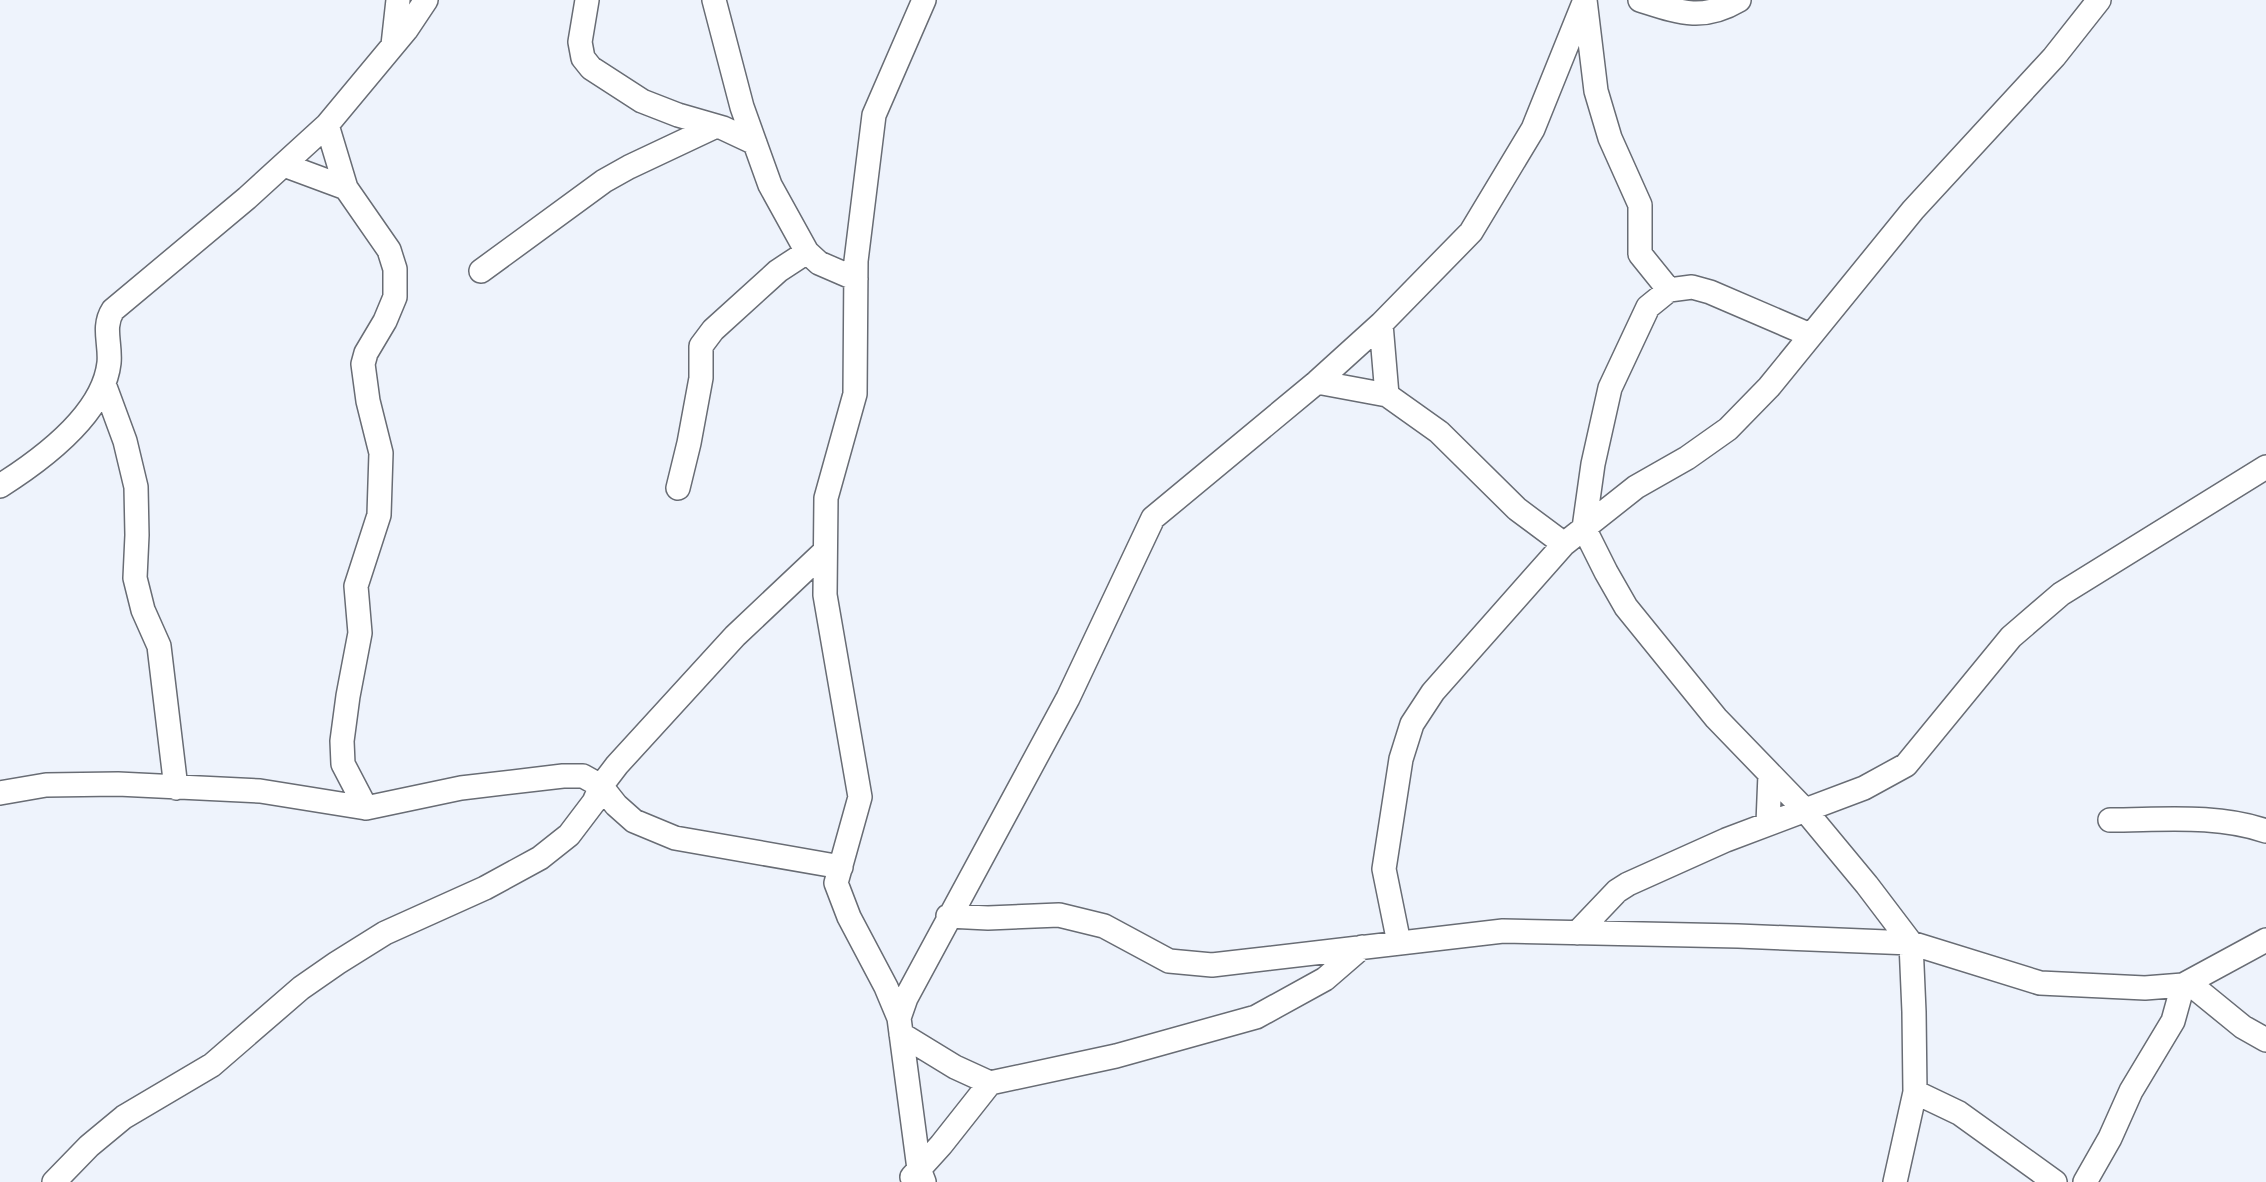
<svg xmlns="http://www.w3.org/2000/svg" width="2266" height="1182" font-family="Signika,sans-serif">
<rect width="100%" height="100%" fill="#eef3fc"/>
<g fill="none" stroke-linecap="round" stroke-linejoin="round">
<defs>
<path id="minor" d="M587,0L580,42L583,58L591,68L642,101L678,115L723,128L755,143
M714,0L742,107L770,185L807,252L819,263L856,279
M1585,0L1596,91L1610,138L1640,205V254L1669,290
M1640,0C1678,12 1702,22 1739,0
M393,45L398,0
M327,125L346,188L389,250L395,269V297L385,321L366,353L363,364L368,401L381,453L379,515L356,586L360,633L348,696L342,741L343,764L366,808
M284,165L346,188
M481,271L604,181L629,167L716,126
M1381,324L1387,395
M1810,335L1710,292L1692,287L1669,290L1648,307L1610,388L1593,464L1584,528L1606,572L1626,607L1716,718L1804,809L1867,885L1911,943L1914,1012L1915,1092L1895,1182
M1317,382L1387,395L1439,432L1517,509L1564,544
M104,384L125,441L136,487L137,535L135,578L143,610L159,646L176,788
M0,486C41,460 103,415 109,363C111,344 102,327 113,310L247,198L327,125L406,30L426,0
M678,488L689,443L701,378V346L713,330L778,271L807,252
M0,793L46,785L118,784L260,791L366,808L461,788L563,776H583L601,786L616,805L634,821L675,838L841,867
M2110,820C2162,820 2216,814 2266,831
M1768,823L1770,774
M948,916L988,918L1059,915L1104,926L1169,961L1212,965L1503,931L1738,936L1911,943L2040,983L2145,988L2183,985L2266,940
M1577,933L1617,891L1628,884L1726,840L1864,788L1906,765L2011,637L2061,594L2266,467
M1399,943L1384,869L1401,759L1412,724L1433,692L1564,544L1636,487L1687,458L1728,429L1769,387L1913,210L2054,57L2099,0
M2189,983L2243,1027L2266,1040
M899,1018L886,987L849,917L836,883L860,797L825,595L826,498L855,394L856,261L874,115L924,0
M901,1034L955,1067L990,1083L1116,1056L1256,1017L1325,979L1362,947
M1915,1092L1959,1113L2055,1182
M912,1177L941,1145L990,1083
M54,1182L89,1146L124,1117L212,1065L301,988L337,963L385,933L485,888L540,858L569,835L594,802L601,786L617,765L735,636L825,551
M924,1182L919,1169L899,1018L906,998L1068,698L1153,518L1317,382L1381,324L1471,232L1533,129L1585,0
M2085,1182L2110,1138L2131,1091L2173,1021L2183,985"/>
</defs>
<use href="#minor" stroke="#686c74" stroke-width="26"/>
<use href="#minor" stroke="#fff" stroke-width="23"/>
</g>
</svg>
